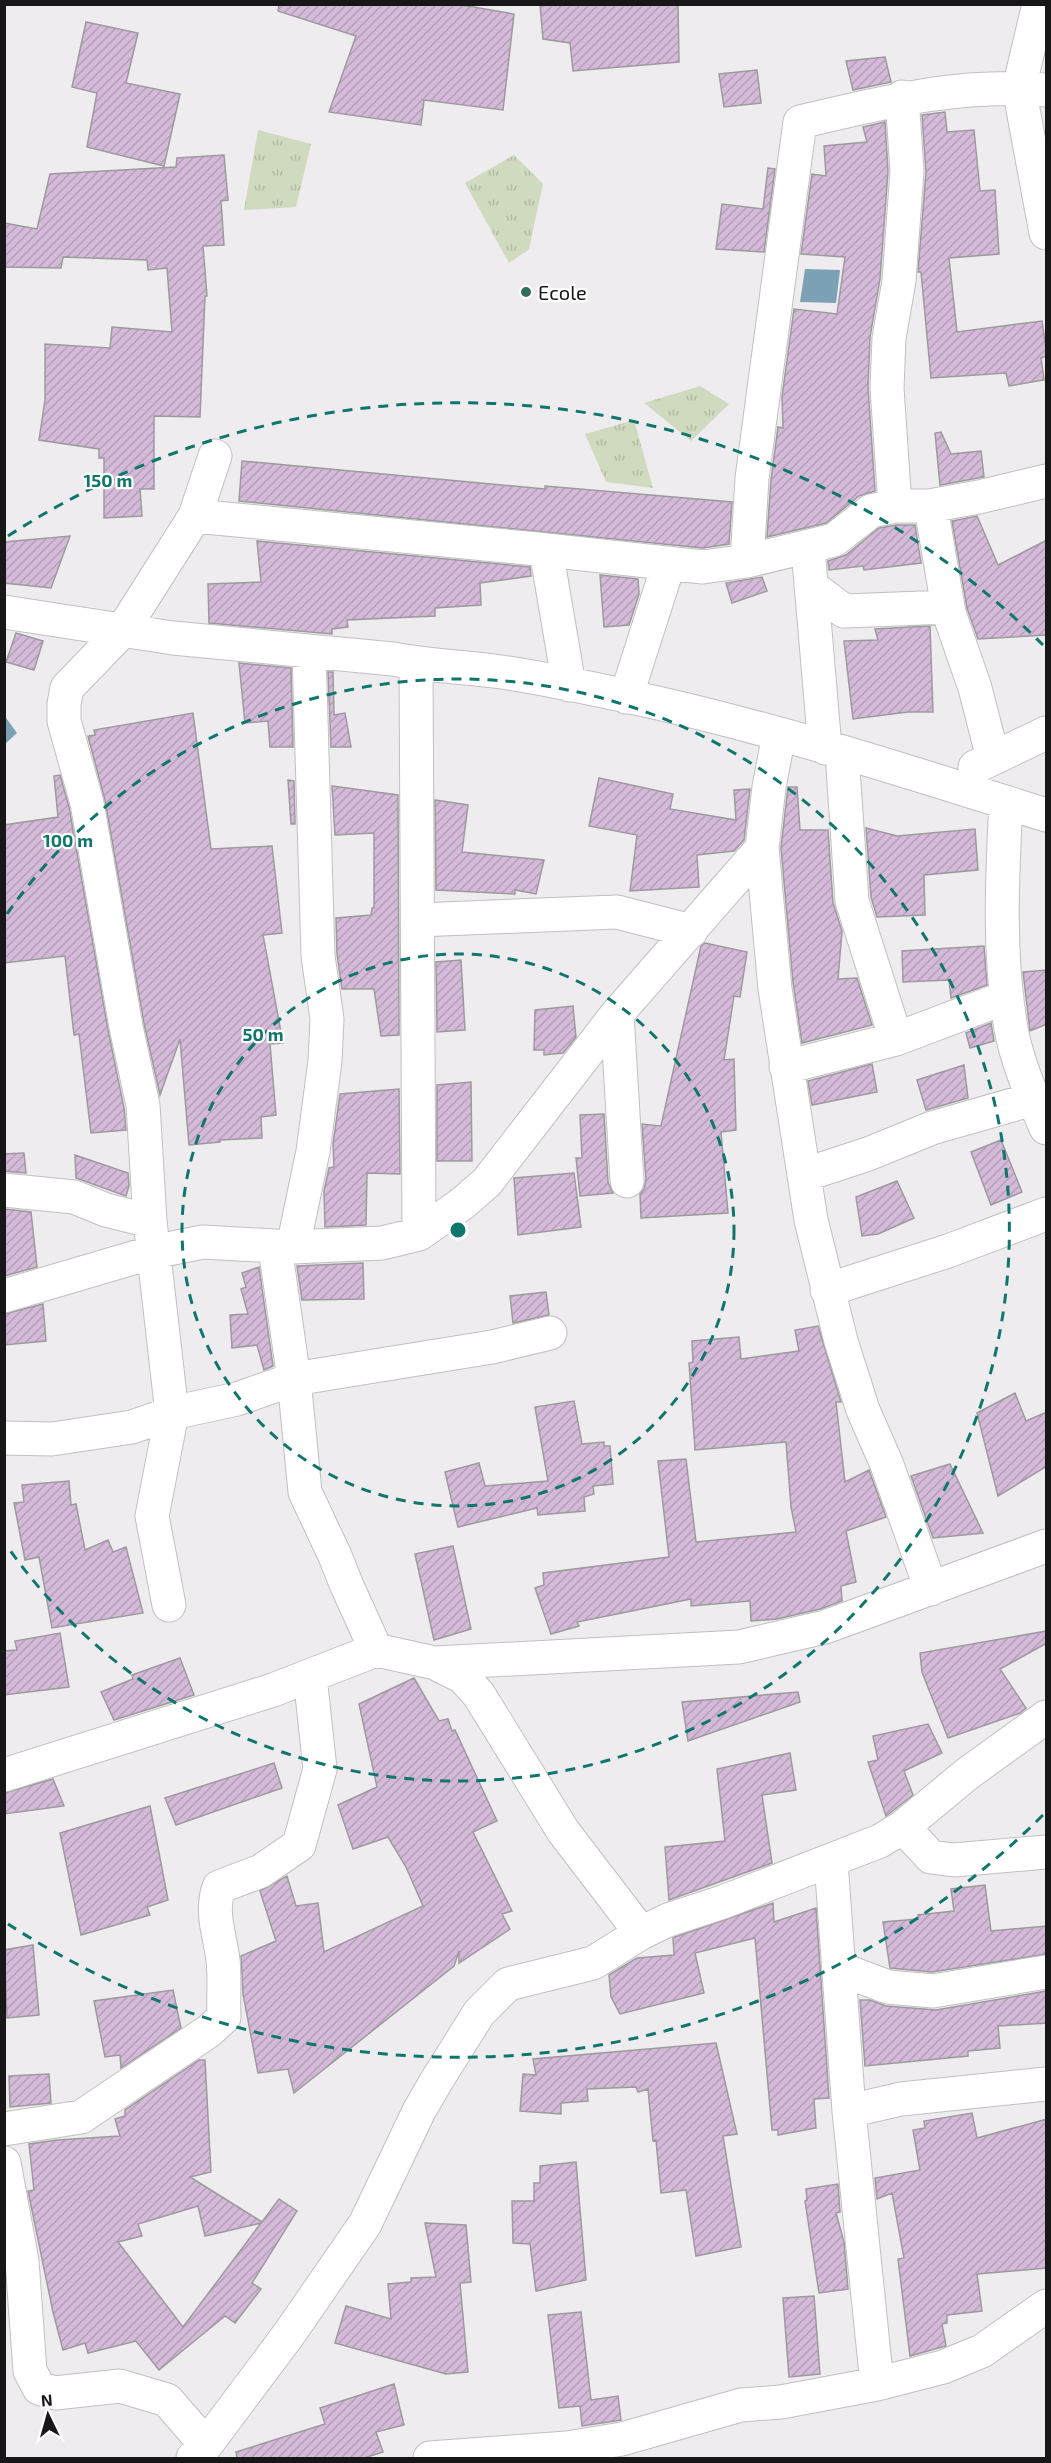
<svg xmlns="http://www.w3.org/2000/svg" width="1051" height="2463" font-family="'Exo 2',sans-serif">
<defs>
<pattern id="grass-tufts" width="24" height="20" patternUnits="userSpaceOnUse" patternTransform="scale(1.5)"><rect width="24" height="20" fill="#d0dabf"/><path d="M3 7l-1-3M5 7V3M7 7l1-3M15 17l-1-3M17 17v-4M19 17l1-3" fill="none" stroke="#b2baa3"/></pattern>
<pattern id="building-hatch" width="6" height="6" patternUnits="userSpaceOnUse" patternTransform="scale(1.5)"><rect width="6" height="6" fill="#d4bad8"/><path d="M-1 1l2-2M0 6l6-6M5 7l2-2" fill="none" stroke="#b59fb9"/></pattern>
</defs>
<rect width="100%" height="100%" fill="#efecef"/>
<path fill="url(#grass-tufts)" d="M258,130L311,144L296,207L244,210Z
M514,155L543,184L529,249L509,263L465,183Z
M700,386L729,404L691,441L644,403Z
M634,420L653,488L606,482L585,434Z"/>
<path fill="#7ca1b5" d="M805,269L840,270L836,303L800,302Z
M4,715L17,733L5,744H4Z"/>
<path fill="url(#building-hatch)" stroke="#9c9a9d" stroke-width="1.5" fill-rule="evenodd" d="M279,4H456L514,14L503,110L424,100L421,125L329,112L356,36L278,11Z
M540,4H678L679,62L573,71L570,43L543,39Z
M86,22L138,33L126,83L180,94L164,166L87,147L97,93L72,87Z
M885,57L891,82L853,90L846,61Z
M757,70L761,103L724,107L719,74Z
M945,112L947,132L974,130L980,191L995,190L999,254L949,258L957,332L1042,321L1047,356L1041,358L1044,380L1009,386L1006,373L931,378L921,272H918L926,172L922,115Z
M885,122L888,171L880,279L870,337L868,387L875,491L859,496L826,523L767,537L771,480L778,427L783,428L782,397L794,309L837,314L845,257L801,254L812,174L826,176L824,146L867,142L863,127Z
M224,155L228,200L221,201L224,245L203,246L207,296H205L200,417L154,416V489H140L142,516L104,518V458H99V449L39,440L45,400V344L110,348L112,327L172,332L167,268L148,270L147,260L63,257L61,268L4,267V223L37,229L50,174L176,167L177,158Z
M768,168L775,169L764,252L716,249L722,204L763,209Z
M941,432L951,454L981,451L984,477L940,485L935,433Z
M242,461L545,489V486L732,502L729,544L703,548L239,501Z
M977,516L998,565L1047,540V635L978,639L967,608L952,521Z
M897,525H915L921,563L864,570L863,566L829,570L828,561L846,555L879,528Z
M70,536L51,588L4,583V542Z
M257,541L530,567L531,576L480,583L481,605L435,608V616L347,620L348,627L332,629V634L209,623L208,584L261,582Z
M600,575L638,579L639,594L629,625L604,627Z
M762,577L767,591L732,603L726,583Z
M930,626L933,712H908L853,719L844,641L878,640L875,629Z
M16,633L43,641L34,670L6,662Z
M239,663L291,668L293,747H270L268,721L245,723Z
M328,672H333L334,715L345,713L351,747H331Z
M193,713L211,849L272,846L282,933L263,935L283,1043L270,1044L276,1115L261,1117L262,1138L220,1140V1142L189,1145L180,1039L160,1095L144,1023L105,800L88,736L95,735L94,730Z
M60,775L69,807L108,1030L124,1108L126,1130L91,1133L79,1034L74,1035L65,956L4,963V825L58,817L54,776Z
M599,778L673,794L670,809L736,820L734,790L750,789L744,840L734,851L697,855L699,887L630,891L637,835L589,826Z
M288,780L294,781L295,824H291Z
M332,786L398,795L399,1035L381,1036L374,989H342L337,954L336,918L371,915L372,908H374V833L335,835Z
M788,787H797L800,830H828L833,903L842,931L838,979L857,978L872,1025L802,1043L793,982L781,848Z
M435,800L468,805L462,852L544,860L536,894L515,890V894L436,890Z
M866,828L897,836L975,829L978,870L924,875L925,915L877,917L871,897Z
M705,943L747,952L740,997L734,996L724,1060L734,1059L736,1130L721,1132L728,1213L641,1218L640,1194L644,1189L646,1180L642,1124L661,1126L701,946Z
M984,946L987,985L951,998L949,980L903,982L902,951Z
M461,960L465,1030L437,1032L436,962Z
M1047,970V1024L1030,1031L1023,972Z
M573,1006L576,1037L563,1053L544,1055V1050H534L535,1010Z
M991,1023L994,1041L970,1048L966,1033Z
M872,1064L877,1092L812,1105L808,1081Z
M964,1065L968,1098L926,1110L917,1080Z
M471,1082L472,1161H437V1085Z
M399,1089L400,1174L367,1173L366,1225L325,1227L324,1191L329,1168L334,1167L333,1144L340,1094Z
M604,1114L608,1182L613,1193L580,1196L576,1158H582L580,1115Z
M1001,1140L1022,1192L991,1205L971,1152Z
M24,1153L26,1173L4,1171V1154Z
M75,1155L128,1173L129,1186L126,1196L76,1178Z
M574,1173L581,1227L518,1235L514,1178Z
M897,1181L914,1218L878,1234L862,1236L856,1197Z
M4,1209L31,1212L37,1267L4,1276Z
M363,1263L364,1299L302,1300L297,1266Z
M259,1267L273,1366L264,1370L257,1345L232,1348L230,1315L248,1314L241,1289L246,1287L242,1273Z
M546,1292L549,1315L513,1323L510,1296Z
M43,1304L46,1341L4,1345V1314Z
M818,1326L841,1402H836L845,1482L869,1470L886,1517L846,1531L856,1582L841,1586L842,1601L820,1609L777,1619L751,1621L750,1601L691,1606V1599L577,1622L579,1626L551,1634L535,1588L544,1585L543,1573L669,1557L658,1461L686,1459L696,1542L796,1532L791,1507L786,1442L695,1450L689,1363L693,1362L692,1341L739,1337L741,1359L799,1351L795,1330Z
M1015,1393L1026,1421L1047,1412V1466L998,1496L977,1413Z
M574,1401L582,1444L604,1442V1446H610L613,1484L593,1486L594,1494L584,1497L585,1511L538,1515L537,1508L458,1527L445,1472L479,1463L485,1486L548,1481L535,1407Z
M950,1464L983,1533L933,1538L911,1476Z
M69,1481L71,1505L76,1504L85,1550L108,1540L113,1552L126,1547L143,1613L52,1628L39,1557L25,1560L14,1503L24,1502L22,1485Z
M453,1546L471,1629L434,1640L415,1554Z
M1047,1631V1643L1000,1669L1026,1708L1020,1713L948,1738L922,1672L920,1653Z
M60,1633L69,1687L4,1695V1651L17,1650L15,1641Z
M180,1658L194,1695L114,1720L101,1692L133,1679L132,1675Z
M414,1678L439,1721L448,1719L452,1731L455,1730L497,1821L473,1832L512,1911L502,1914L510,1929L459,1963V1951L454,1966L294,2093L288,2069L258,2073L243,1994L241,1956L276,1941L260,1891L287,1876L296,1906L318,1903L324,1952L423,1906L406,1867L388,1837L353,1849L338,1805L377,1787L359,1704Z
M798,1692L800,1702L688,1741L682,1702Z
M928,1724L942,1753L904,1771L913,1795L886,1816L868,1762L878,1760L873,1736Z
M790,1753L796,1790L762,1795L772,1863L669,1900L665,1847L725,1841L717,1769Z
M274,1763L282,1788L176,1825L165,1798Z
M53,1779L64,1806L4,1814V1793Z
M150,1806L168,1900L147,1907L150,1915L81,1935L60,1833Z
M985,1885L991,1931L1047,1926V1954L932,1972L890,1968L883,1922L918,1919V1915L954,1911L951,1889Z
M773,1903L774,1922L816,1908L829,2098L814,2099L816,2128L778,2135V2130H772L755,1938L695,1953L704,1993L620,2014L611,1997L609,1975L637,1958L674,1955L673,1938L675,1937Z
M33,1945L39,2015L7,2018L4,1950Z
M173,1990L181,2028L121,2068L120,2055L105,2057L94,2001Z
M1047,1991V2023L998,2026L1000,2048L968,2051V2056L865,2066L860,2000H870L886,2006L936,2010Z
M716,2043L737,2134L723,2136L741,2247L696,2256L686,2190L661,2193L656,2140L653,2141L648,2089L638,2092L636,2087L587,2089L588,2101L561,2103V2114L520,2111L523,2074L536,2075L533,2059Z
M199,2060H205L211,2172L190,2177L262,2222L279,2199L297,2211L252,2283L261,2289L235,2323L225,2316L159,2370L136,2341L88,2353L85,2343L63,2350L53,2312L28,2191L34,2190L29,2144L57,2140L120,2136L115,2119L125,2116V2110ZM198,2206L205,2236L261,2223L183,2327L118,2242L142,2236L138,2224Z
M49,2074L51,2103L10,2107L9,2076Z
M972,2113L977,2138L1047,2119V2268L977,2274L982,2311L947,2315V2323L942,2324L946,2346L910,2356L898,2259L904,2258L892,2193L877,2199L875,2178L920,2170L913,2130L925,2128L924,2121Z
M576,2162L586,2280L536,2291L530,2244L513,2243L512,2201H534V2183H540V2166Z
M838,2184L840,2212L836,2213L844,2242L848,2289L819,2293L805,2201L807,2200L806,2189Z
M425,2223L466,2225L471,2282L460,2283L468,2372L446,2374L335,2343L346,2306L391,2319L388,2284L411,2282V2278L436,2277Z
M814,2296L820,2374L789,2377L783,2298Z
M581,2312L591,2400L618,2396L621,2420L582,2426L580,2406L559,2408L548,2315Z
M394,2384L404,2425L376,2432L383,2452L364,2458H237L236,2452L325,2424L320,2408Z"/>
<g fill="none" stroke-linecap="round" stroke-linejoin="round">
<defs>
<path id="minor" d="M1039,4L1019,88L1046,233
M895,506L887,388L889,338L899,281L907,171L902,97
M929,506L933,519L949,613L975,688L993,758
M195,516L537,549L703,567L747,561L834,540L871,511L895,506H929L979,497L1046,481
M808,548L825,748
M546,550L569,685
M747,561L752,478L800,122C885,102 958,83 1046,90
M811,586L844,611L948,607
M4,612L173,638L393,659C429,666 465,667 501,672C555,680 609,692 662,704C792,734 919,775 1046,815
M416,664L419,1234
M626,697L669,563
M842,753L852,901L896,1039
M975,767L1046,733
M1006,802C1002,878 998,959 1012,1034C1019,1067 1033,1098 1046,1128
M762,848L775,989L811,1220L841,1341L863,1410L887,1465L931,1589
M418,920L617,912L691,931
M617,1014L627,1181
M786,1067L896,1039L1007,997
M804,1175L868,1154L932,1128L1033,1099
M4,1190L74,1197L106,1210L150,1221
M293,1247L313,1151L325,1061L327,1019L318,956L309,651
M827,1290L948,1251L1046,1214
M4,1296L153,1252L203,1242L293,1247L382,1243L419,1234L463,1203L487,1182L617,1014L762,848L769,787L779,735
M4,1438L52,1439L132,1427L172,1413L237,1399L294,1379L492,1347L550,1333
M169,1605L152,1516L172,1413L150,1221L143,1105L126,1027L87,803L64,721V704L67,688L122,631L195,516L215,456
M376,1650L435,1663L463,1677L479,1695L563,1831L641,1933
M435,1663L739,1647L825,1627L1046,1546
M4,1775L273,1690L376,1650L347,1586L335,1556L305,1492L294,1379L275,1247
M903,1827L931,1857L954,1860L1046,1852
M831,1861L849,2111L877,2384
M840,1969L888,1987L933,1991L1046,1972
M849,2111L901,2099L1046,2084
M4,2129L81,2117L209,2031L224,2017C223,1998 225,1979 223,1960C220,1935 210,1912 219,1887L261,1871L299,1845L320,1769L310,1676
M4,2163L22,2261L30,2371L39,2388L55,2393L120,2386L167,2400L206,2445
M193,2458L206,2445L289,2334L365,2224L419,2111L437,2080L479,2013L508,1984L593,1963L641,1933L668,1920L723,1902L880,1841L903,1827L967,1774L1046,1717
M430,2458L567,2448L622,2439L741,2405L781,2402L877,2384L943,2367L982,2351L1046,2306"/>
</defs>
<use href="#minor" stroke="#c2bfc2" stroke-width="35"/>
<use href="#minor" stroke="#fff" stroke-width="33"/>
</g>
<g fill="none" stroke="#0f766e" stroke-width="3" stroke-dasharray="10 8">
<circle cx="458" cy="1230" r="276"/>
<path d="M7 914A551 551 0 1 1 7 1546"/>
<path d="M1043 1815A827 827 0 0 1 8 1924M8 536A827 827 0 0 1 1043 645"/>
</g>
<circle fill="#326e59" stroke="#fff" stroke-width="2" cx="526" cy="292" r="6"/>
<g text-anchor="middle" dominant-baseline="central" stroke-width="4.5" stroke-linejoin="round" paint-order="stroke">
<g font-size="20" fill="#181718" stroke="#fff" text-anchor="start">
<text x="538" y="292">Ecole</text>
</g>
</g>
<circle cx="458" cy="1230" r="9" fill="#0f766e" stroke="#fff" stroke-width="3"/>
<g font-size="18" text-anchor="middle" font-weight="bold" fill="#0f766e" stroke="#fff" stroke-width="4.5" stroke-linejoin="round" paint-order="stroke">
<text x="108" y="487">150 m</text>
<text x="68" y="847">100 m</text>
<text x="263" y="1041">50 m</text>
</g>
<rect width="1051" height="2463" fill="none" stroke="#181718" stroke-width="12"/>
<g transform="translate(48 2415) rotate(355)" stroke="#ffffff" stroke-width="4.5" paint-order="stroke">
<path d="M0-4.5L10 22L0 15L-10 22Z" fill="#181718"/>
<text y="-9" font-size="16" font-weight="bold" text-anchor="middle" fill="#181718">N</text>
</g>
</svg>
